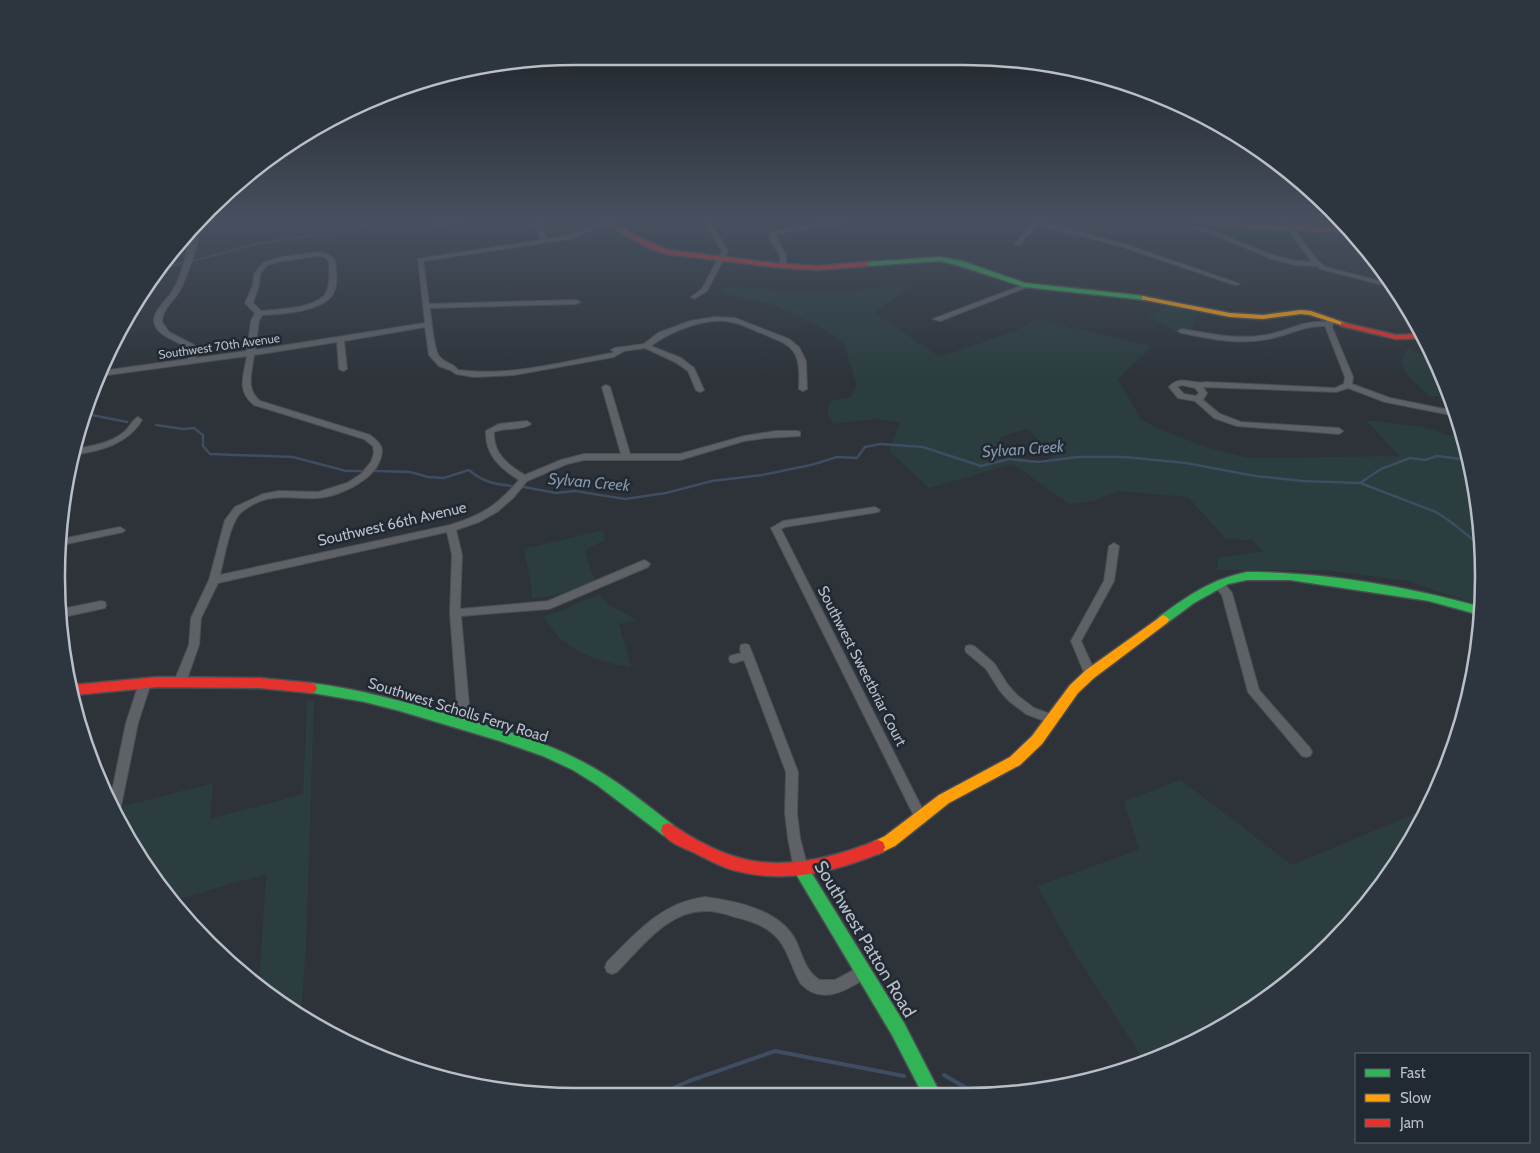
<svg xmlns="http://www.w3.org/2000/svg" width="1540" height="1153" font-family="Cabin,sans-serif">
<rect width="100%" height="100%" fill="#2d3339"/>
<path fill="#2b3d3f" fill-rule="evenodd" d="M913,284L874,313L940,357L1017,330L1040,317L1072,328L1152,346L1118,379L1141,419L1157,428L1206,447L1248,458L1399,456L1366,420L1422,427L1465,440L1483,543L1481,606L1407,581L1327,570H1217L1218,558L1263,551L1252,540L1226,539L1188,497L1118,491L1093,501L1069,504L1013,464L929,488L889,451L900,422L875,419L833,424L827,411L830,401L851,397L856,384L843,341L813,323L771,304L724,293V288C754,285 783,294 813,293C846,293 880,288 913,284ZM1027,429L1054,455L1042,465L1000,449V437Z
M1168,306L1198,313L1191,331L1174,330L1148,317Z
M1408,347L1437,364L1445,386L1438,385L1440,396L1430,397L1409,377L1401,364Z
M603,530L605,540L585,550L591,573L596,579C575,589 554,597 531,599L532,591L524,549Z
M599,594L609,605L638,620L619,624L631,667C607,664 581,656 562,640C555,634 549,624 542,616L556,613Z
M307,700L314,701L306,946L301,1016L259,986L266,874L171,901L164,893L126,836L120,824L124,806L213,783L210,819L303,794Z
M1181,780L1292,865L1426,809L1414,837L1354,920L1280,989L1162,1057L1145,1062L1075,954L1037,886L1139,850L1124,801Z"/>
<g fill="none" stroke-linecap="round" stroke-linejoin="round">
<path stroke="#3e4d61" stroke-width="2" d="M193,261L256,244L364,227
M157,271L182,263"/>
<path stroke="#3e4d61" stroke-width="2.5" d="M87,414L127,422
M156,425L183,429L194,428L203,435V446L210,454L293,457L346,471H361
M375,471L410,472L428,477L444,478L469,470C483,482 494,484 512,486
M1360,483L1436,512L1451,522L1482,547
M524,487L556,493L575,491L625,499L666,493L712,481L762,475L811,465L837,457L857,458L865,447L880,444L923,447L981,466L1009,459L1039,462L1077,457H1124L1186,463L1255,476L1303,481L1360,483L1381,469L1410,458L1425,460L1437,456L1469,460"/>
<path stroke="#3e4d61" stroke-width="4" d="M944,1075L975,1093
M658,1095L689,1081L775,1051L904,1076"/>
<defs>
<path id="street" d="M465,218H490L487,220L438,224L435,222L438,220Z
M533,218H539L547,239L570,235L606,221L611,222L571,239L423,261L429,304L576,300L580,302L576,304L430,308C431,317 434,350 439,356C444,363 453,363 458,370C510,377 561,362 612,353L614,352L611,350L615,348L644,344L658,333L690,321L715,317L735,318L789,339L799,347L806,361L807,389L803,391L799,389C799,377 801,362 793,351C787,342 774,339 764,334C754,331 745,325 735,323C710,315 671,331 651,346L681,358L694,368L704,390L700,392L696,390L688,371L675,362L645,348L624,351L614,357L514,375L474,377L456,374L450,370L439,366L429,355L425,327L344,341L347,369L343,371L339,369L337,342L254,355C252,372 245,389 260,401L370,435C380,443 385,447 380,460C373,481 337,497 317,498C300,499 284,495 267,499C259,501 249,506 243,511C230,519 224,560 220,575L450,525C482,515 497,506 519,480C500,468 485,455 486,431L499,424L527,421L531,424C522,431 505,427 494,432C493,454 508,465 525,475L561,460L584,454H621L602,387L606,385L610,387L630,454H680L744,436L776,431H797L800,432V436L765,438L744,441L680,460H584L567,464L527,481L513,498L497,512L479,522L456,530L462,555L460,609L548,601L642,561L645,560L650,564L648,567L549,609L461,616L469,705L460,724L456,726L452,724L450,721L457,705L450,613L452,555L447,532L218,583L201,618L199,645L186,682L184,685L180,687L176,685L174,682L189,645L191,618L209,580L225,520L235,507L263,494L279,491L318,492L347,483L361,474L371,462L374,453L373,446L364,439L254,405C236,390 244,376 247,356L100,376L101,371L188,359L189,349C179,341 157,337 154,322C153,311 166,301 171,293C175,287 178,281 180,275C186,262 190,226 201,220C202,234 187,279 179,292C173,302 162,309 162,322L169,332L196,346L198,352L196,358L247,351L251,321L255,313L245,303L253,285L254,274L263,263L281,257L318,252L329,255L335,261C336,271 338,283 334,292C325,312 280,314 262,315L259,321L255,350L425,323L418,259L541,240ZM318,256L325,257L329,261C329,271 331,284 326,293C318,308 279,309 263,311H261L253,303L259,285L260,274L267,265L282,261Z
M702,218H708L728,251L707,291L694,299L691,297L702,289L722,251Z
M851,218H865L862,220L775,234L786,256V266L783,268L780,266V256L768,236L770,232Z
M1038,218H1042L1041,222L1124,244L1240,284L1235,285L1120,246L1038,225L1019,245H1015V243Z
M1279,218H1285L1317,260L1325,267L1391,284L1394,288L1321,269L1317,266L1295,265L1272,259L1213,234L1193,228L1196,226C1209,228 1221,234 1233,239C1258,250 1285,262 1312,262Z
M1022,284H1026L1027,285L1025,288L940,321L933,319L1020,286Z
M1328,317L1335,319L1332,327L1353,377L1352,384L1390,398L1454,411L1456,416L1385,402L1348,388L1336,392L1203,387L1207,393L1203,400L1220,414L1241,422L1339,428L1343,431L1339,434L1237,426L1214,418L1195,401L1178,398L1169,387C1180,374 1192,385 1206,382L1335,388L1344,384L1345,377L1325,326C1304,325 1287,336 1268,339C1239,345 1210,339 1182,333L1178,331L1182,329C1210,334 1238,340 1266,335C1287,331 1304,320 1326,322ZM1182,385L1195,388L1199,393L1196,396L1184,394L1177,387Z
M138,417L142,420C128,444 100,451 73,455L75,449C92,446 111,443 124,432C130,427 132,420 138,417Z
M875,507L880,510L878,512L785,527L781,529L925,814L927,818L925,822L921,824L917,822L771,528L783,521Z
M120,527L125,530L123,532L62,545V539Z
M1114,543L1119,546L1114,581L1081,641L1096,674L1094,677L1090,678L1086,677L1071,641L1104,581L1109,546Z
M1218,580L1222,581L1232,593L1259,690L1310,748L1312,752L1310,756L1306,757L1302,756L1248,692L1222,595L1213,584Z
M101,601L105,602L106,605L105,608L59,618L57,610Z
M745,644L749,645L753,655L798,772L797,813L800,838L808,869L806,873L801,875L796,873L794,869L788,838L785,813L786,772L744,660L734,663L730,662L729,659L730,656L741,653L740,648L741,645Z
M970,645L974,646L994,663L1008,685L1017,695L1034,708L1056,716L1058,719L1056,722L1052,724L1026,714L1009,701L1000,691L986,669L966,652L965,649L966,646Z
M145,678L149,680L151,683L138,723L120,811L116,816L110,801L126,723L139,683L141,680Z
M705,897C736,901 781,910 796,941C802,955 806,972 820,980H835L863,965L868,967L870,972L868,977C846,990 823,1006 801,984C792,970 789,952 779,940C767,926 752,921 735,917C726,914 715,911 706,911C668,910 641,948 617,972L612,974L607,972L605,967L607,962C636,933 662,902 705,897Z"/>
<path id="fast" d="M940,257L962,261L1025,283L1145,296L1149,298L1145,300L1024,287L957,265L940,261L866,266L862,264L866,262Z
M1247,572C1323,572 1407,586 1481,607L1480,615L1429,601L1290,580H1247L1228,584L1194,603L1167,623H1159L1157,620L1159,617C1189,595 1210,580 1247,572Z
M311,683C359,689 405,702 451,715C496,728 542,740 583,762C616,779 644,803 673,825L675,830L673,835L668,837L663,835L597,785L573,770L543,756L500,741L400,711L365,702L307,692L305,688L307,684Z
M801,862L806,864L904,1023L940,1093H922L892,1035L796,874L794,869L796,864Z"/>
<path id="slow" d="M1142,296L1230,313L1263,315L1301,310L1311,311L1348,324L1344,326L1310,315L1301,314L1263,319L1230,317L1145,300H1142Z
M1163,615L1167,617L1169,620L1167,623L1094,678L1078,693L1042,744L1020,765L949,803L895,846L878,854L873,852L871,847L873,842L885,836L939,795L1010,757L1032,736L1070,685L1086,670Z"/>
<path id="jam" d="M603,218H609L612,223L654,244L668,250L783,264L817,266L866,262L870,264L866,266L817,270L783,268L667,254L648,248L608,225Z
M1172,218H1192L1253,225L1346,228L1350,232L1253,229L1175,220Z
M1341,322L1396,335L1422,334L1425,338L1396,339L1341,326Z
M158,677L260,678L311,683L315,684L317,688L315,692L311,693L260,688L158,687L74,695L72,685Z
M668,823C675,826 681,831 688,835C702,843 717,851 733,856C780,872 834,858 878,840L883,842L885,847L883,852C837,871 787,884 737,871C723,868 709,860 695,853C684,848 666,842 661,830L663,825Z"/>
</defs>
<use href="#street" stroke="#4b4f53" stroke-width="2"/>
<use href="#fast" stroke="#4b4f53" stroke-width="3"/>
<use href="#slow" stroke="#4b4f53" stroke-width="3"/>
<use href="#jam" stroke="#4b4f53" stroke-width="3"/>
<use href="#street" fill="#5e6166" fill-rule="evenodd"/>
<use href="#fast" fill="#30b455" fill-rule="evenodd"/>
<use href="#slow" fill="#ff9f0a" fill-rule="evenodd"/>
<use href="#jam" fill="#e5322d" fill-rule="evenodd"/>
</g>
<linearGradient id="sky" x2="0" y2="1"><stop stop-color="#191c1f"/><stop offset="0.58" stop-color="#46505f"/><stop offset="1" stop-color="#46505f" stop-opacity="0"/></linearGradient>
<rect width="1540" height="379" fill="url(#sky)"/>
<g text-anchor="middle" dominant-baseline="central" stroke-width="5" stroke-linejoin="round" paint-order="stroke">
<g font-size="12" fill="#b9bfc8" stroke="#212933">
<text transform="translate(219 346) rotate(-8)">Southwest 70th Avenue</text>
</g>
<g font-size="15" fill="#b9bfc8" stroke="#212933">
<text transform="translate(392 524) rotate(-13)">Southwest 66th Avenue</text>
<text transform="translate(862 666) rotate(63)">Southwest Sweetbriar Court</text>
<text transform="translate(458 710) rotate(17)">Southwest Scholls Ferry Road</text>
</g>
<g font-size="16" font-style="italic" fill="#8496ac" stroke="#212933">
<text transform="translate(1023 449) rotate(-4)">Sylvan Creek</text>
<text transform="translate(589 482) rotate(5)">Sylvan Creek</text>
</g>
<g font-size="18" fill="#b9bfc8" stroke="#212933">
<text transform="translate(865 939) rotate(59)">Southwest Patton Road</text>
</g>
</g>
<path d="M0 0H1540V1153H0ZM576 65H964A511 511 0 0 1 1475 576V577A511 511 0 0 1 964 1088H576A511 511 0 0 1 65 577V576A511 511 0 0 1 576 65Z" fill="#2d353f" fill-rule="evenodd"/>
<path fill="none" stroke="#b9bfc8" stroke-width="2.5" d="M576 65H964A511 511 0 0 1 1475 576V577A511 511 0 0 1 964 1088H576A511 511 0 0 1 65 577V576A511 511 0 0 1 576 65Z"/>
<rect x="1355" y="1053" width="175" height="90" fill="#212933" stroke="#5e656f"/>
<rect x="1365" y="1069" width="25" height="8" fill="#30b455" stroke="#5e656f"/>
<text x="1400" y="1078" font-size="15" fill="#b9bfc8">Fast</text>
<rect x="1365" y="1094" width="25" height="8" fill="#ff9f0a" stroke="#5e656f"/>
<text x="1400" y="1103" font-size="15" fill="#b9bfc8">Slow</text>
<rect x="1365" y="1119" width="25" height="8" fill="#e5322d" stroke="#5e656f"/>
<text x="1400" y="1128" font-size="15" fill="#b9bfc8">Jam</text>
</svg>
